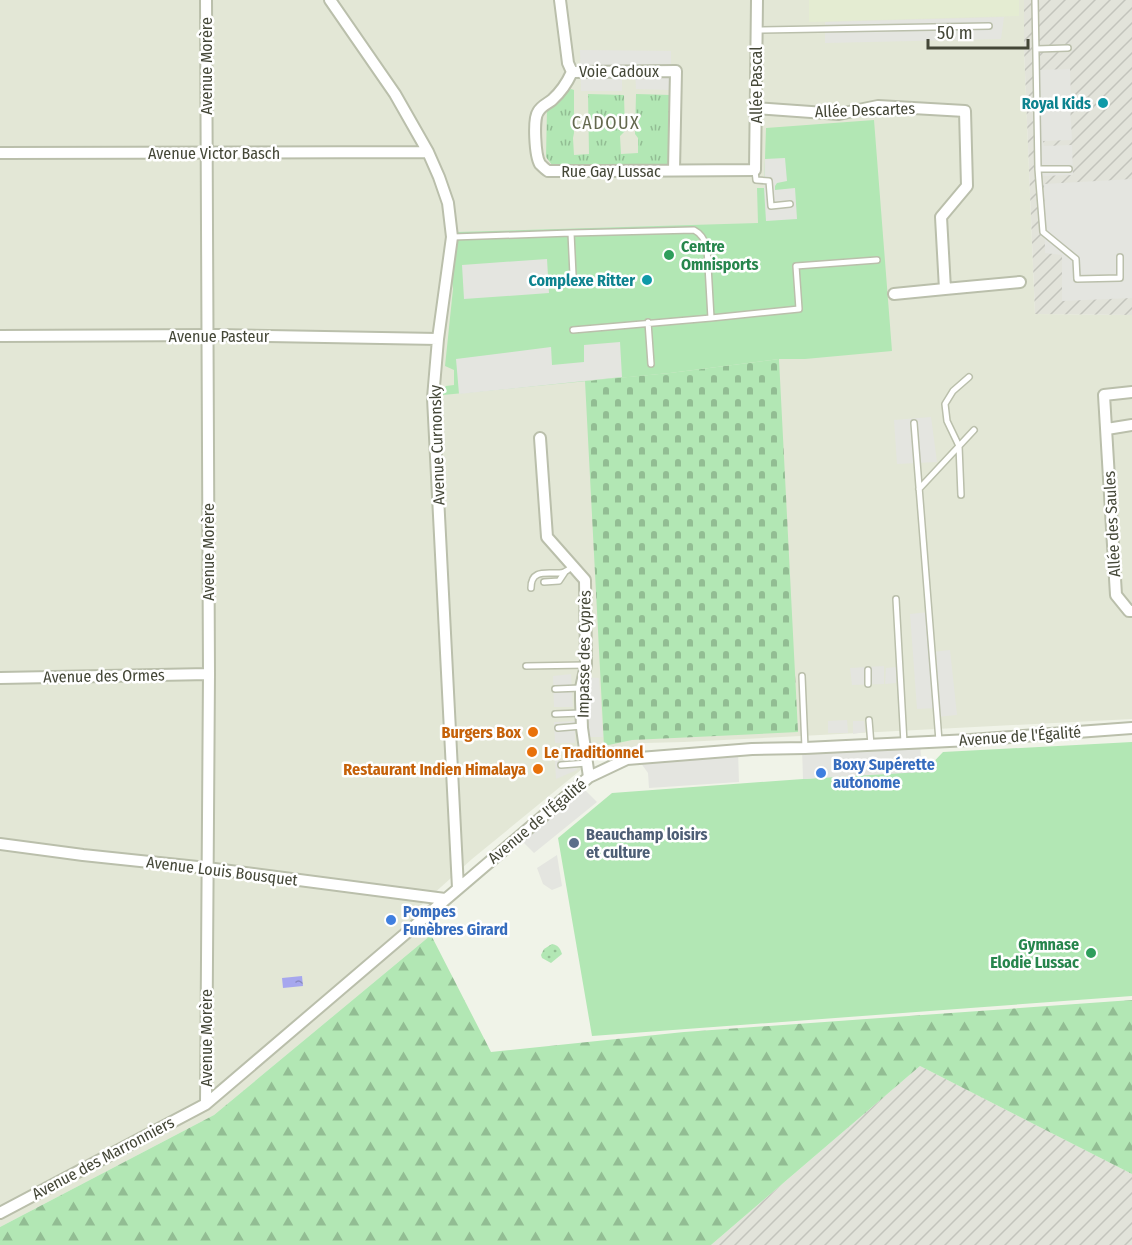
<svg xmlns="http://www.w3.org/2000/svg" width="1132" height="1245" font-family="'Fira Sans Condensed',sans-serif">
<defs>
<pattern id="industrial-furrows" width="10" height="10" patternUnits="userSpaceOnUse" patternTransform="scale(1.5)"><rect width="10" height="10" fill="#e2e3da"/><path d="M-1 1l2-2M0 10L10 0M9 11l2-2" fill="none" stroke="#c3c4bc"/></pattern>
<pattern id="grass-tufts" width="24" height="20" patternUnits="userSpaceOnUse" patternTransform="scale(1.5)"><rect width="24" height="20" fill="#b2e7b4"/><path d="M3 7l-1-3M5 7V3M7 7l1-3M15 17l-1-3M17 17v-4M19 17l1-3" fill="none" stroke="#92bd93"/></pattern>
<pattern id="forest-firs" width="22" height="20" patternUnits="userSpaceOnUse" patternTransform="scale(1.5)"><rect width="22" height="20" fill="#b2e7b4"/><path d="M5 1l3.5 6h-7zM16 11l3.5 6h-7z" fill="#92bd93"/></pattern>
<pattern id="cemetery-stones" width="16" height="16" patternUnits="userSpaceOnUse" patternTransform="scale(1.5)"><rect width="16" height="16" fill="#b2e7b4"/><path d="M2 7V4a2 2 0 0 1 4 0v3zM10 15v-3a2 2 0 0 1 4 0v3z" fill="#92bd93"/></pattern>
<pattern id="park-dots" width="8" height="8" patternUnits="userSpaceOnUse" patternTransform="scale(1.5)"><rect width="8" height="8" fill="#b2e7b4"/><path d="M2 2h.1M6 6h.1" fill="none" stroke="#92bd93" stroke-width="1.8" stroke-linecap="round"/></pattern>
<pattern id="water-ripples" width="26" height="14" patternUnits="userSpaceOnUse" patternTransform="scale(1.5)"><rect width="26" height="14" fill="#a6a7ee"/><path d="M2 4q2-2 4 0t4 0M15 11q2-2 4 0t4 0" fill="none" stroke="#898ac2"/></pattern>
</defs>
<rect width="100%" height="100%" fill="#f0f3e8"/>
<path fill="#e3e7d6" d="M0,0H1024V49L1035,314L1132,315V719L684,742L645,743L593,760L472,859L420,906L431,935L214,1115L0,1227Z"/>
<path fill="url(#industrial-furrows)" d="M1024,0H1132V315L1035,314L1024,49Z
M920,1066L1132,1174V1245H711Z"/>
<path fill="#e4ecd2" d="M809,0H1019V16L809,22Z"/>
<path fill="url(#grass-tufts)" d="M571,89L574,90V133L573,138L574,155L589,154L588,94L624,95L625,131L620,136L621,154L638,153V138L635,134L636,94L670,95L669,166L552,165L546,157L547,108C552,106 558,103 562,98C565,94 565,92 571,89Z"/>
<path fill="url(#forest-firs)" d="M431,935L491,1052L684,1032L1132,1000V1174L920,1066L711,1245H0V1227L214,1115Z"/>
<path fill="url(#cemetery-stones)" d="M779,359L798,732L632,740L604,746L585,381L670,373Z"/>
<path fill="url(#park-dots)" d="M552,944C558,945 560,948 562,954L551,963L542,958L541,955L544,949Z"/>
<path fill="#b2e7b4" d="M874,120L892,351L805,359H779L670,373L443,395L442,391L446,386L454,385V370L445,366L453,289L451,274L457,232L758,223L757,188H764L766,128Z
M1132,742V996L592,1036L558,838L612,793L926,770L943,752Z"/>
<path fill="#e4e5e0" d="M1004,17L1001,39L825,43V22Z
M580,50L671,51V90L636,89L635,72H622V91H581Z
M1070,69L1071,98L1040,99L1039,70Z
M1070,105L1072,140L1043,141L1044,146L1072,145L1073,175L1040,176L1039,107Z
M785,158L787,181L777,183L775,186V190L795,188L797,219L766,221L764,188L765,159Z
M1132,179V298L1062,301V255L1045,253L1044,184Z
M547,259L549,293L464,299L462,265Z
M620,342L622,377L459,394L456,359L551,347L552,365L584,362V345Z
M931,417L937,462L897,464L894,420Z
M929,612L932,652L950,650L957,715L937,717L936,708L917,709L910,614Z
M884,666V684L852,685L850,668Z
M896,667V683L885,684L886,668Z
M571,674L573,707H554L553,676Z
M585,677L599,678L603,737H583Z
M847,720L848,733H828V721Z
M575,721V743H555L554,722Z
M853,721H864L865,732L853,734Z
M920,742L922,772L803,779L802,748Z
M738,751L739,782L649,788L648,773L638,759Z
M576,760L577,770L556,779L555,761Z
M580,785L597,802L534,853L518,837Z
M557,855L562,886L552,890L543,884L537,868Z"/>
<path fill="url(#water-ripples)" d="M302,976L303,986L283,988L282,978Z"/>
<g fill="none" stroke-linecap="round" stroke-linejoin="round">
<defs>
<path id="service" d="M1035,0L1038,169H1069
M757,30L989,26
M1036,49L1068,48
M1038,169L1043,232L1076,259L1077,279L1120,278V257
M755,170L756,180L769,181L771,206L790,204
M453,237L571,233
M711,318L799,309L796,266L877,260
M648,322L651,364
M573,330L711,318L707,248C705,240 702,234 694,230L571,233L573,275
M914,423L939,741
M919,489L974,430
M961,495L959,446L947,421L945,404L953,391L969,377
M544,582L559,581L565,572
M531,588C531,566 552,576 564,572C568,571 570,568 573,566
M896,599L904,743
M526,666L586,665
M868,670V684
M802,676L805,748
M555,689L581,688
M555,714L581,713
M869,720L871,745
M558,728L582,726
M561,765L587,763"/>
<path id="minor" d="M330,0L395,94L428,152L439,177L448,203L452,237L438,339L433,398L458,888
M560,0L568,63L572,72L676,71L674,170
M572,72C567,83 561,92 552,100C547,104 541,106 538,112C533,119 535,156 540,164C542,166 545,169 548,171H601L755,170L757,0
M756,108L839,114L878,106L965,111L967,186L941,217L945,289L1020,282
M0,153L428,152
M894,294L945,289
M0,336L218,335L438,339
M1132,392L1104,395L1116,595L1129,611H1132
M1107,429L1132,425
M540,438L547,537L585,580L586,665L581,688V700L582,728L589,777
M0,678L209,674
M0,844L83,855L207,868L445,899
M206,1104L209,674L206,0
M0,1213L206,1104L589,777L627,759L752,749L805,748L970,740L1132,728"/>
</defs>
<use href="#service" stroke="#babfab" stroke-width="8"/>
<use href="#minor" stroke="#babfab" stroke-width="14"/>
<use href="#service" stroke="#fff" stroke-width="5"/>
<use href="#minor" stroke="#fff" stroke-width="10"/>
</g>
<g fill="#0f9aa8" stroke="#fff" stroke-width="2">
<circle cx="1103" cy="103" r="6"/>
<circle cx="647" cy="280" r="6"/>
</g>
<g fill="#2e9e5b" stroke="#fff" stroke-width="2">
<circle cx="669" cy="255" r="6"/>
<circle cx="1091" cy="953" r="6"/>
</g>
<g fill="#e8710a" stroke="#fff" stroke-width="2">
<circle cx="533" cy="732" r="6"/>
<circle cx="532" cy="752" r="6"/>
<circle cx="538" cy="769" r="6"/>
</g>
<g fill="#3f7fe0" stroke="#fff" stroke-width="2">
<circle cx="821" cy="773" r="6"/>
<circle cx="391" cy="920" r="6"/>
</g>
<circle fill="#5c6f8a" stroke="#fff" stroke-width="2" cx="574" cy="843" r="6"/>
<g text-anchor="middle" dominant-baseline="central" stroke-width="5" stroke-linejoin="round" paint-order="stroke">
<g font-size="16" fill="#444737" stroke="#fff">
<text transform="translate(206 66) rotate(-90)">Avenue Morère</text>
<text x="619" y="71">Voie Cadoux</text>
<text transform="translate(756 85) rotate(-90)">Allée Pascal</text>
<text transform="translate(865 110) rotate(-2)">Allée Descartes</text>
<text x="214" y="153">Avenue Victor Basch</text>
<text x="611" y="171">Rue Gay Lussac</text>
<text x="219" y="336">Avenue Pasteur</text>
<text transform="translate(437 445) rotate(-92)">Avenue Curnonsky</text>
<text transform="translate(1112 524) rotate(-93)">Allée des Saules</text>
<text transform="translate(208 552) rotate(-90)">Avenue Morère</text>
<text transform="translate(584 654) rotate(-89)">Impasse des Cyprès</text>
<text transform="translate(104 676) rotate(-1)">Avenue des Ormes</text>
<text transform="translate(1020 736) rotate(-4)">Avenue de l'Égalité</text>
<text transform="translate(537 821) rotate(-40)">Avenue de l'Égalité</text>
<text transform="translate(222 871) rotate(7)">Avenue Louis Bousquet</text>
<text transform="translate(206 1038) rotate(-90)">Avenue Morère</text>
<text transform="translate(103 1158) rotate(-28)">Avenue des Marronniers</text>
</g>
<g font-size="16" font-weight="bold" fill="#0d838f" stroke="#fff" text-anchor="end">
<text x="1091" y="103">Royal Kids</text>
<text x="635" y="280">Complexe Ritter</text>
</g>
<g font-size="16" font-weight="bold" fill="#27864d" stroke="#fff" text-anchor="start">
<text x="681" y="246">Centre<tspan x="681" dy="18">Omnisports</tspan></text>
<text x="1079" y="944" text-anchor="end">Gymnase<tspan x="1079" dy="18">Elodie Lussac</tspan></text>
</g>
<g font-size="16" font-weight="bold" fill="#c56008" stroke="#fff" text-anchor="end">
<text x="521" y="732">Burgers Box</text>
<text x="544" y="752" text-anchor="start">Le Traditionnel</text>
<text x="526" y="769">Restaurant Indien Himalaya</text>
</g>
<g font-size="16" font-weight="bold" fill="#366cbe" stroke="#fff" text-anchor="start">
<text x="833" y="764">Boxy Supérette<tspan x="833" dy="18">autonome</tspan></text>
<text x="403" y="911">Pompes<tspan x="403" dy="18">Funèbres Girard</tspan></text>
</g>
<g font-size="16" font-weight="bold" fill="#4e5e75" stroke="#fff" text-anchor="start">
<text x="586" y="834">Beauchamp loisirs<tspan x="586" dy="18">et culture</tspan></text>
</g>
<g font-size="18" letter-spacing="1.5" fill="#64694e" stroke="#fff">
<text x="606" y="123">CADOUX</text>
</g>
</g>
<path d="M928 39v9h100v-9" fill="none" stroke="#444737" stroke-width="3"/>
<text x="937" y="39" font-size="18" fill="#444737" stroke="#ffffff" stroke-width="4.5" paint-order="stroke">50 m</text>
</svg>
